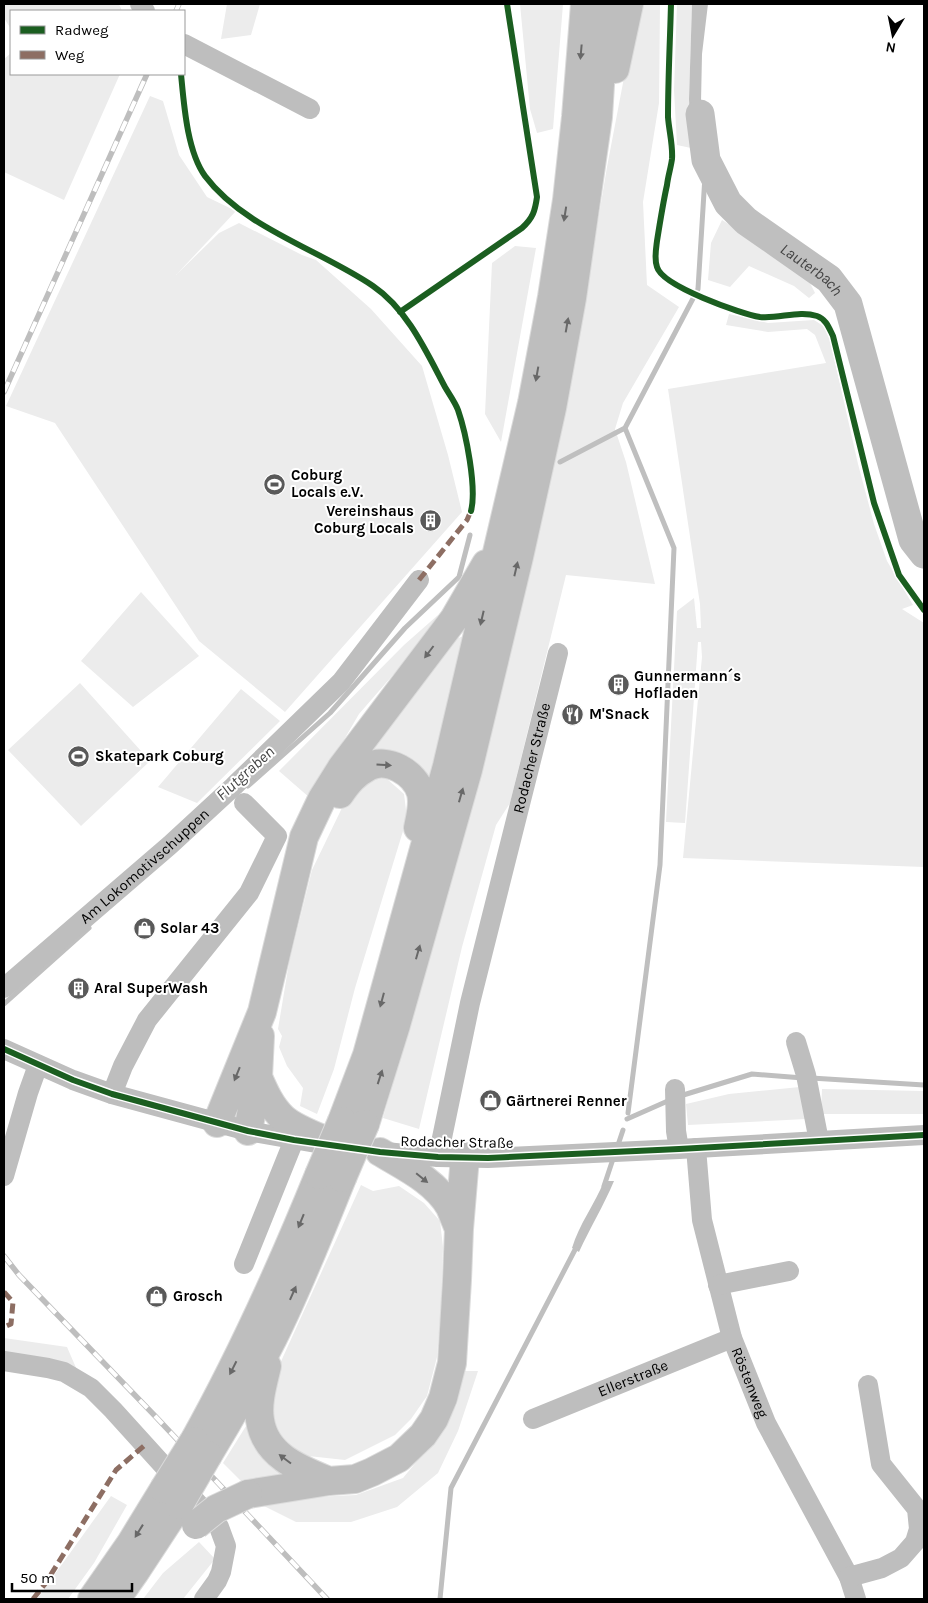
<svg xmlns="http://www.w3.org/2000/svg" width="928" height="1603" font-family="Karla,sans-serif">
<rect width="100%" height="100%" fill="#fff"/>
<path fill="#ececec" d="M4,4H119L122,11H11V29L4,18Z
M227,4H260L251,35L221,39Z
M520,4H563L553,129L537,133L530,109Z
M638,4H660L659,103L643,202L647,285L679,307L623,403L615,429L626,462L655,584L566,575L510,803L496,825L462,947L419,1129L383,1118L462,833L588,281L607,167Z
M677,4H692L689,99L691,148L677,145L674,90Z
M11,53V74H120L64,200L4,172V59Z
M150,96L163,101L179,155L207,197L236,211L176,275L219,233L239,223L302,255L316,260L371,309L422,366L448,455L462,512L285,712L199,641L55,423L6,406Z
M722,220L804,271L815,293L809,298L794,286L749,266L730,287L708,280L711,243Z
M515,246L536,248L501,442L485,414L492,263Z
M729,314L768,323L814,320L825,327L830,340L858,464L874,524L887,561L913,605L902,609L924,623V867L683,858L702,657L701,642H698L685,823L666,822L677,611L694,598L697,628H701L700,604L668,389L826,363L815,335L807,329L768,332L726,325Z
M141,592L199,656L133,707L81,661Z
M438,615L425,638L359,714L310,798L279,771L404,645Z
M472,632L432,780C412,763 394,757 370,750L454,640Z
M80,683L150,761L81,826L8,750Z
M241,689L280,721L197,803L158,787Z
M386,778L404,794L407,818L355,988L334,1069L317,1114L300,1106L303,1088L287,1066L279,1047L282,1036L278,1029L289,963L312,870L354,783L366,779Z
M800,1087L806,1119L688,1125L686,1104L729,1094Z
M822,1089L924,1091V1114H821Z
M361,1185L373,1191L399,1186L424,1203L440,1221L443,1247L441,1308L437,1357L427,1396L411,1419L395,1435L345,1460L299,1455L269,1431L278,1368Z
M4,1338L67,1347L77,1370L4,1353Z
M463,1371H478L458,1431L438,1473L397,1507L351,1522H296L264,1506L292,1498L356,1495L403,1478L446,1426L457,1404Z
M251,1418L289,1476L246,1486L223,1463Z
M111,1496L127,1505L94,1563L68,1599H37Z
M199,1542L215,1559L183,1599H143L163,1573Z"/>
<path fill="#bfbfbf" d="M692,4H708L702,54L701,102L715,150L695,158L691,148L689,99Z
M850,290L863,334L854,353L840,307Z
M604,1181H614C604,1205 590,1228 579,1252L572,1248C579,1224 595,1204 604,1181Z"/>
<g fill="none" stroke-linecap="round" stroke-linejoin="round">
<path stroke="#bfbfbf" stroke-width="5" d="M560,462L625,428
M248,786L330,713L405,628L459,577L470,535
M4,1004L89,928
M811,1078L924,1085
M680,1096L752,1074L803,1078
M628,1113L660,865L674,548L625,428L698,289L706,160
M627,1119L670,1100
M617,1148L623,1130
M604,1186L614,1156
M440,1599L451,1488L578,1244"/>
<path stroke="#bfbfbf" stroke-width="29" id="s1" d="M700,114L706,160L728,203L746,221L829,279L848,304L913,540L924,554"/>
<defs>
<path id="highway" d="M615,69L629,4
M340,794C348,782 355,774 368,767C387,756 415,773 421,793C424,805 420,817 418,828
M258,1077C264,1091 271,1107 283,1118C296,1130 322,1138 339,1146
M342,1121L367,1055L447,766L532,403L552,297L567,200L576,117L585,4
M217,1123L262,1012L304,837L322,799L342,767L454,619L486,564
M365,1124L396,1025L468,770L519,557L552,408L572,298L598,117L605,4
M248,1131L258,1077L260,1036
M380,1152C405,1167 435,1181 450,1207C453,1214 456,1222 459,1229
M267,1366C263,1383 257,1403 260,1420C265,1456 300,1469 329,1481
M194,1441C242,1355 282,1266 319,1175
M208,1455C231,1417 253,1378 273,1338C299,1286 320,1232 342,1178
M248,1494L329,1481L355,1479L372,1472L399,1458L423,1435L434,1419L443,1398L452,1363L457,1280L459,1229L465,1157
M92,1599L131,1543L164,1489
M116,1599L135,1572L179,1505"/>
</defs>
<use href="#highway" stroke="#dbdbdb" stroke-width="30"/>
<g stroke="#bebebe" stroke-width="20">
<path d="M140,4L145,11"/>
<path d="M184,44L310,109"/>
<path id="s2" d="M4,988L170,845L234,786L341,682L419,580"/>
<path d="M796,1042L806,1075L819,1141"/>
<path d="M4,1049L73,1080L112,1094L248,1131L316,1143"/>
<path d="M675,1089L676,1131L679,1149"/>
<path d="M112,1094L123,1066L147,1020L249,893L277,836L244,803"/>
<path id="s3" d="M696,1148L702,1220L732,1338L766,1423L849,1577L856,1599"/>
<path d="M385,1152L438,1157L488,1158L679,1149L924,1135"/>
<path id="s4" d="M438,1157L470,1003L558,653"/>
<path d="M4,1176L28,1093L38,1065"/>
<path d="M244,1264L294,1140"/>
<path d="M718,1285L789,1271"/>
<path d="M4,1361L48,1368L64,1372L91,1388L113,1410L219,1527L226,1546L221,1572L217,1581L204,1599"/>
<path id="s5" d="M533,1419L732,1338"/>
<path d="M849,1577L882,1568L901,1558L915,1542L919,1529L917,1509L881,1464L868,1385"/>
</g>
<use href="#highway" stroke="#bebebe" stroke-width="28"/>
<defs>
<path id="rail" d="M176,11L179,4
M4,392L147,74
M4,1256L19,1275L156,1417L327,1599"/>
</defs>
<use href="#rail" stroke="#bebebe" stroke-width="5.5"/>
<use href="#rail" stroke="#fff" stroke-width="4" stroke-dasharray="11" stroke-linecap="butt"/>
<defs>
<path id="highway-bridge" d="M319,1175L342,1121
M342,1178L365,1124
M164,1489L194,1441
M179,1505L208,1455
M196,1525L216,1509L248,1494"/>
</defs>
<use href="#highway-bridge" stroke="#dbdbdb" stroke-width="30" stroke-linecap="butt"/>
<use href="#highway-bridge" stroke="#bebebe" stroke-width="28"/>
<path stroke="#8d6e63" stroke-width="5" stroke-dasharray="10 5" stroke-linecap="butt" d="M419,580L467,520L472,508
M4,1292L13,1302L11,1324L4,1327
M33,1599L45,1584L116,1470L145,1445"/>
<defs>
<path id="cycleway" d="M671,4C670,42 668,79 668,117C669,131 673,145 672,159C671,167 668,176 667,185C663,203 660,222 657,241C656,249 654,259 657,267C662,286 741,314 760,317C779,319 799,310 817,316C826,319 829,328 833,336L874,503L899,575L924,610
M181,74C184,105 187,151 205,176C244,228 320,250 373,286C407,309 426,351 445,387C449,394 455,402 458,410C466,433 477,488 471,511
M400,312L522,228C533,218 535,211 537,197L507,4
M4,1049L73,1080L112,1094L248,1131L294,1140L380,1152L438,1157L488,1158L679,1149L924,1135"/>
</defs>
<use href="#cycleway" stroke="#fff" stroke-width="9"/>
<use href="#cycleway" stroke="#1b5e20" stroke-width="6"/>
</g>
<defs><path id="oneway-solid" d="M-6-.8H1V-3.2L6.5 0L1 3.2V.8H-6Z" transform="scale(1.25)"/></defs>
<g fill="#686868">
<use href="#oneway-solid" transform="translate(581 52) rotate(95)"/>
<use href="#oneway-solid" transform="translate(565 214) rotate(99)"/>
<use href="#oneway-solid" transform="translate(567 325) rotate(-80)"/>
<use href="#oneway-solid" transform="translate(537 374) rotate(100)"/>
<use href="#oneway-solid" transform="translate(516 569) rotate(-77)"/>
<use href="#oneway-solid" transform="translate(482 618) rotate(103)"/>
<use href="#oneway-solid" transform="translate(429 652) rotate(127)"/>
<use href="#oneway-solid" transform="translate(384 765) rotate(3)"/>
<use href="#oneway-solid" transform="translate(461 795) rotate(-74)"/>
<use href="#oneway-solid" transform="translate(418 952) rotate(-74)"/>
<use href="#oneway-solid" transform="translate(382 1000) rotate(105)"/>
<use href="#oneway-solid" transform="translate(237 1074) rotate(112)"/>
<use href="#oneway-solid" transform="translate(380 1077) rotate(-72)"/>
<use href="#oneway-solid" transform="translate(422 1178) rotate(39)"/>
<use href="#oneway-solid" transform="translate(301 1221) rotate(112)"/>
<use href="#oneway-solid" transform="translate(293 1293) rotate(-66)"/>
<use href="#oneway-solid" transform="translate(233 1368) rotate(117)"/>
<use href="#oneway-solid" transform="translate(285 1459) rotate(-143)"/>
<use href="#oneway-solid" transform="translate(139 1531) rotate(122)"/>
</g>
<defs>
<symbol id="stadium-disc" viewBox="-11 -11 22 22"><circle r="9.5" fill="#595959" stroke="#fff"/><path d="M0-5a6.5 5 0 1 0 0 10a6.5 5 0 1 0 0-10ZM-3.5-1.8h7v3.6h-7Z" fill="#fff"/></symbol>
<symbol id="building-disc" viewBox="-11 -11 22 22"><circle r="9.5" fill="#595959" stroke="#fff"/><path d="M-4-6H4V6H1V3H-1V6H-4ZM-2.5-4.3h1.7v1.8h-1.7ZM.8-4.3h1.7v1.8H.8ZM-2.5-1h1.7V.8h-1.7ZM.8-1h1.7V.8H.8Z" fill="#fff"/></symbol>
<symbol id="restaurant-disc" viewBox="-11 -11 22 22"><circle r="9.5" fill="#595959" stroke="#fff"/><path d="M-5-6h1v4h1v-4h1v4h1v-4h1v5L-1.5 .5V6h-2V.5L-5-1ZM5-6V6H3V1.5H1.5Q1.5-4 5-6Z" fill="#fff"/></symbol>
<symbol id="shop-disc" viewBox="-11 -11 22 22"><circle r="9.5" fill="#595959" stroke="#fff"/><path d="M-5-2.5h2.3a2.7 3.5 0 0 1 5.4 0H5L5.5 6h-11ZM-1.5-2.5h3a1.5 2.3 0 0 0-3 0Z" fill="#fff"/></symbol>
</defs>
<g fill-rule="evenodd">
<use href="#stadium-disc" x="262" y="472" width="25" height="25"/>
<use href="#building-disc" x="418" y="508" width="25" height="25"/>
<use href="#building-disc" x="606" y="672" width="25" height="25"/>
<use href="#restaurant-disc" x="560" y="702" width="25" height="25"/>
<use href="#stadium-disc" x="66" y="744" width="25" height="25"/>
<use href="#shop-disc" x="132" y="916" width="25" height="25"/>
<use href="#building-disc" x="66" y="976" width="25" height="25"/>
<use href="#shop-disc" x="478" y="1088" width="25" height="25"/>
<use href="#shop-disc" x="144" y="1284" width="25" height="25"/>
</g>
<g text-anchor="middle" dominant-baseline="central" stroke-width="4" stroke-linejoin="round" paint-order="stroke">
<g font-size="15" font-weight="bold" fill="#000" stroke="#fff" text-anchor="start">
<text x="291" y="475">Coburg<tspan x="291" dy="17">Locals e.V.</tspan></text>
<text x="414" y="511" text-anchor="end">Vereinshaus<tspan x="414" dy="17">Coburg Locals</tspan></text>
<text x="634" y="676">Gunnermann´s<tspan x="634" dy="17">Hofladen</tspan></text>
<text x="589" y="714">M'Snack</text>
<text x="95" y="756">Skatepark Coburg</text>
<text x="160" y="928">Solar 43</text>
<text x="94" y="988">Aral SuperWash</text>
<text x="506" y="1101">Gärtnerei Renner</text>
<text x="173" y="1296">Grosch</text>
</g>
<g font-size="15" fill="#000" stroke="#fff">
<text stroke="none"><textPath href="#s4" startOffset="410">Rodacher Straße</textPath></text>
<text stroke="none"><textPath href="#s2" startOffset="186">Am Lokomotivschuppen</textPath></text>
<text transform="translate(457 1142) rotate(1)">Rodacher Straße</text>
<text stroke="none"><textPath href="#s5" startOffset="108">Ellerstraße</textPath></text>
<text stroke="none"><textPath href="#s3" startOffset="242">Röstenweg</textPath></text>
</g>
<g font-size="16" font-style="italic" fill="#444" stroke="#fff">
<text stroke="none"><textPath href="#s1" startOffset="202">Lauterbach</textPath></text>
<text transform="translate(245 773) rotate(-42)">Flutgraben</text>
</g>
</g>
<rect width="928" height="1603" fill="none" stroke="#000000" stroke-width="10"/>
<rect x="10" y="10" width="175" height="65" fill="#ffffff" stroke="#999999"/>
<rect x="20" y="26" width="25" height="8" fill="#1b5e20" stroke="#999999"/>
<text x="55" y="35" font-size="15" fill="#000000">Radweg</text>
<rect x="20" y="51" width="25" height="8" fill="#8d6e63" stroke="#999999"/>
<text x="55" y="60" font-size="15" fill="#000000">Weg</text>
<g transform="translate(893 35) rotate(190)" stroke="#ffffff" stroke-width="4" paint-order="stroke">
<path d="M0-4L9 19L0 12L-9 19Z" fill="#000000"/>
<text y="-8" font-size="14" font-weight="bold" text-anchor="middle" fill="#000000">N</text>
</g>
<path d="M12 1583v8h120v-8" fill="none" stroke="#000000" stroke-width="2.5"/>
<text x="20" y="1583" font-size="15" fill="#000000" stroke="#ffffff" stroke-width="4" paint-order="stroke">50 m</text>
</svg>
